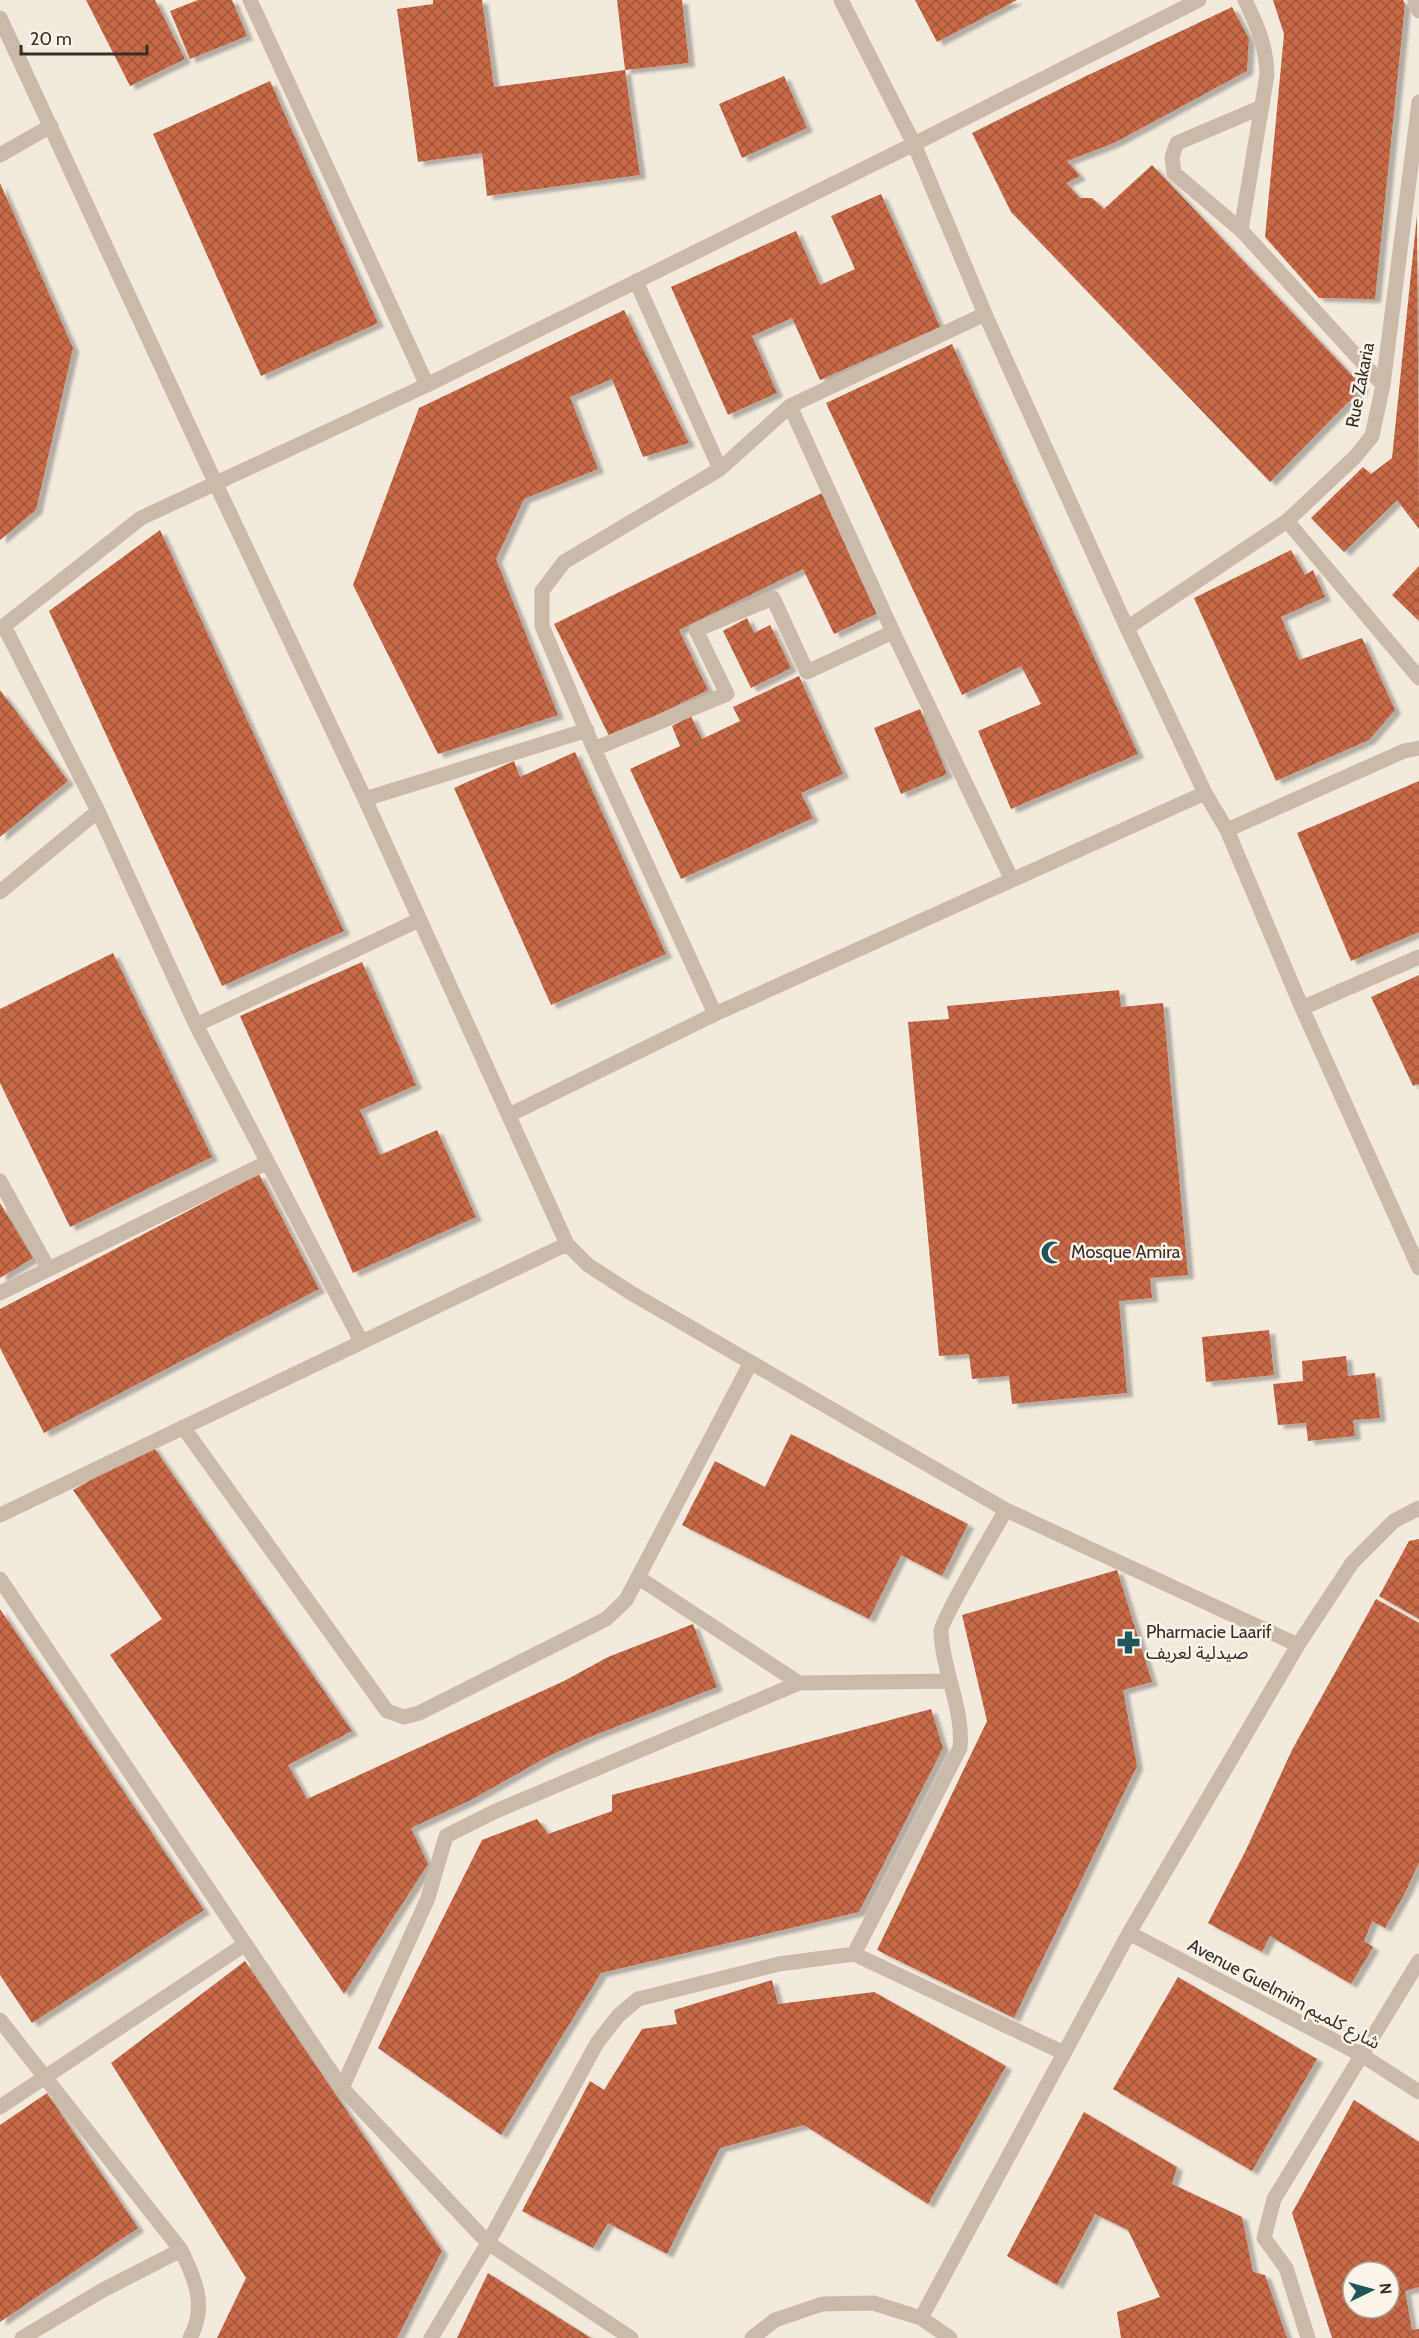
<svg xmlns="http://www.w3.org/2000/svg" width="1419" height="2338" font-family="Cabin,'Noto Sans Arabic',sans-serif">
<defs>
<pattern id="building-cross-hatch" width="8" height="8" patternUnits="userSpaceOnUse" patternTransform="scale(1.5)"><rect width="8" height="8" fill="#c86a47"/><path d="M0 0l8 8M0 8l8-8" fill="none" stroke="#a3583b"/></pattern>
<filter id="shadow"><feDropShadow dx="6" dy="4" stdDeviation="1.5" flood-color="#0004"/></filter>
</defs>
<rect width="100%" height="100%" fill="#f3eade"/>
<path fill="url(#building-cross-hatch)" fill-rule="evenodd" filter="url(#shadow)" d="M86,0H155L185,59L130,86Z
M198,0H232L247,36L190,59L170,11Z
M433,0H482L494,87L625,70L640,175L487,196L482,153L418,162L397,9L433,4Z
M617,0H682L689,63L625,70Z
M915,0H1017L937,42Z
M1273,0H1403L1405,4L1375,299L1319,298L1265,237L1284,34Z
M1232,7L1249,39L1247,71L1114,143L1067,161L1080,176L1066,183L1080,198H1092L1104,209L1152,165L1363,387L1270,482L1011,212L972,133L1084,77Z
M784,76L807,128L742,158L719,104Z
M270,81L378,323L261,376L153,134Z
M0,183L73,348L36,510L0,540Z
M881,194L940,327L820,380L792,318L752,336L777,393L728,415L671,287L796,231L820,285L855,269L831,216Z
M1417,215L1419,529L1397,500L1344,552L1311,518L1363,467L1371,474L1392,458Z
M624,310L689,443L643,457L612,379L570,397L598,469L524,499L496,559L558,715L438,754L353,585L419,408Z
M952,344L1138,754L1011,809L978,731L1041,704L1021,666L962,695L826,403Z
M822,493L880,612L834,634L803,569L679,630L708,690L610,738L554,624Z
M160,530L344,931L222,986L49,611Z
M1291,550L1305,575L1313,570L1325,597L1281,617L1299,660L1362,638L1395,710L1369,740L1276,781L1194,598Z
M1419,566V621L1392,595Z
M747,618L754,633L770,625L791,668L751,688L723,631Z
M799,676L843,774L801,793L813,818L681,879L630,769L680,746L672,726L691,716L702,739L740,721L733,707Z
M0,690L68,781L0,837Z
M920,709L947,774L901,794L874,728Z
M575,752L666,954L551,1005L454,788L514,761L520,777Z
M1419,781V932L1351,961L1297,833Z
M113,953L212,1157L70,1227L0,1083V1009Z
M362,962L416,1085L360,1110L380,1155L437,1130L476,1217L353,1273L240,1016Z
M1419,975V1084L1413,1086L1371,997Z
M1119,990L1121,1007L1163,1003L1188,1275L1150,1278L1152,1298L1119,1301L1127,1393L1012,1404L1009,1376L972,1379L969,1354L939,1356L908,1022L949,1019L947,1006Z
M259,1174L319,1289L44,1433L0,1348V1309Z
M0,1203L33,1258L0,1278Z
M1269,1330L1274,1375L1206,1382L1202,1337Z
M1346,1356L1348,1376L1375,1373L1380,1418L1353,1420L1355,1436L1308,1441L1306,1423L1278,1425L1273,1384L1303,1381L1302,1361Z
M791,1434L968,1524L942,1576L901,1555L869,1619L682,1525L715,1461L765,1487Z
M152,1445L352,1731L288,1765L307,1799L564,1681L608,1657L693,1624L717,1687L590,1737L547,1757L471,1800L411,1828L428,1864L344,1994L110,1655L162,1619L73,1490Z
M1419,1539V1619L1379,1596L1409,1541Z
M1117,1570L1152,1682L1123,1690L1137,1766L1014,2018L877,1950L987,1721L962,1615Z
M1376,1599L1419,1623V1862L1406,1891L1385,1928L1372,1921L1364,1941L1373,1947L1351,1984L1270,1936L1262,1952L1208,1923L1245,1852L1292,1750Z
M0,1609L204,1910L32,2023L0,1975Z
M931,1709L943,1748L859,1912L601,1973L501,2135L378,2048L482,1840L537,1819L548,1834L612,1811V1795Z
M245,1961L442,2251L397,2338H217L246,2278L111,2063Z
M1178,1977L1317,2059L1252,2171L1113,2089Z
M772,1980L778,2004L874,1992L1006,2066L928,2204L804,2125L720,2148L667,2254L608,2223L593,2248L522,2211L590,2081L604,2090L642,2029L677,2024L674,2010Z
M47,2093L138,2228L0,2322V2125Z
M1354,2100L1419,2142V2287L1405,2291L1412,2330L1419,2329V2338H1332L1292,2213ZM1353,2272H1389V2308H1353Z
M1084,2112L1177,2167L1172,2184L1242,2217L1253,2272L1265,2275L1287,2338H1121L1117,2312L1160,2297L1128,2230L1095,2214L1057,2285L1007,2256Z
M488,2273L591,2338H457Z"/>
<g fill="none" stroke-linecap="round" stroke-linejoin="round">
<path stroke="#ccbaa9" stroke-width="15" d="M250,0L427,385
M841,0L914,144L985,314L1127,628L1205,793L1227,830L1302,1008L1419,1268
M1245,0C1258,27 1266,45 1267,75L1241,230L1383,385
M1415,0L1419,11
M0,18L215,482L365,799L567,1244L588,1265L631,1293L1006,1510L1298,1645
M0,155L51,126
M1241,230L1174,173L1172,157L1177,143L1262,107
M636,281L720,469
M790,406L893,632L1012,880
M1287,521L1419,678
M4,626L98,811L196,1025L361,1341
M1127,628L1287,521L1355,457L1372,436L1383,385L1419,102
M0,629L141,518L427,385L914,144L1199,0
M594,749L727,694L696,630L773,598L807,672L893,632
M365,799L587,730
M1227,830L1404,751L1419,748
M0,892L98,811
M1302,1008L1419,957
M715,1014L594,749L542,626V591L564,562L720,469L790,406L985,314
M196,1025L419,920
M509,1115L715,1014L1205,793
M0,1181L48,1268
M0,1293L266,1163
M183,1427L387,1711L404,1717L419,1713L606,1619L626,1600L750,1364
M0,1515L567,1244
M639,1578L799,1683
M0,1579L342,2088L488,2243L631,2338
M1129,1933L1360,2054L1419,2092
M854,1954L960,1748C964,1709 942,1670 941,1631C941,1621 996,1527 1006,1510
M0,2020L181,2250C196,2281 207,2306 190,2338
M342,2088L428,1898L446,1836L496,1811L799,1683L950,1681
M0,2107L244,1945
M921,2318L1129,1933L1298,1645L1352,1563L1394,1521L1419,1508
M22,2338L103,2290L181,2250
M431,2338L488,2243L597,2043L618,2016L638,1999L779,1964L854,1954L1064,2053
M752,2338L775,2320L822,2304L873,2303L921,2318L950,2338
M1308,2338L1286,2268L1264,2238L1274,2199L1419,1961"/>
</g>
<defs>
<symbol id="mosque-bare" viewBox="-9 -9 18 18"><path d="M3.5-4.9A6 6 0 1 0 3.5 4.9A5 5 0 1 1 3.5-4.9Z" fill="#1e565c" stroke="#faf4eb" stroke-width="2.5" paint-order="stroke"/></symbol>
<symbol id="pharmacy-bare" viewBox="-9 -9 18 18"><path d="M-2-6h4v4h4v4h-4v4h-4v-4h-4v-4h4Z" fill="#1e565c" stroke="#faf4eb" stroke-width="2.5" paint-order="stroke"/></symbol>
</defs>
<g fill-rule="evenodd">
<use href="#mosque-bare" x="1036" y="1236" width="33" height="33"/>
<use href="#pharmacy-bare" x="1112" y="1626" width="33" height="33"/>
</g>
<g text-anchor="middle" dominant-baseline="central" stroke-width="5" stroke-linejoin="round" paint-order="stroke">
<g font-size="18" fill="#392f29" stroke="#faf4eb">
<text transform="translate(1360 385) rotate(-79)">Rue Zakaria</text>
<text transform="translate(1284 1994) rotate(28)">Avenue Guelmim شارع كلميم</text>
</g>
<g font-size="18" fill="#392f29" stroke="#faf4eb" text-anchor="start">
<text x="1071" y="1252">Mosque Amira</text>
<text x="1146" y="1632">Pharmacie Laarif<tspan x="1146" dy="21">صيدلية لعريف</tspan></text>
</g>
</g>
<g transform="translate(1371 2290) rotate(85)"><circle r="28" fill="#faf4eb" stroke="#ada59d" stroke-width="1.5"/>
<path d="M0-4.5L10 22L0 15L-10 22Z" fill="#1e565c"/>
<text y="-9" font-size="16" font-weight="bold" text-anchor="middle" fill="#392f29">N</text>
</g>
<path d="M21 45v9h126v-9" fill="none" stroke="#392f29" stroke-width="3"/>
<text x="30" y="45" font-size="18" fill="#392f29" stroke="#faf4eb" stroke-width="4.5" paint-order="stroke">20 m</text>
</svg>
